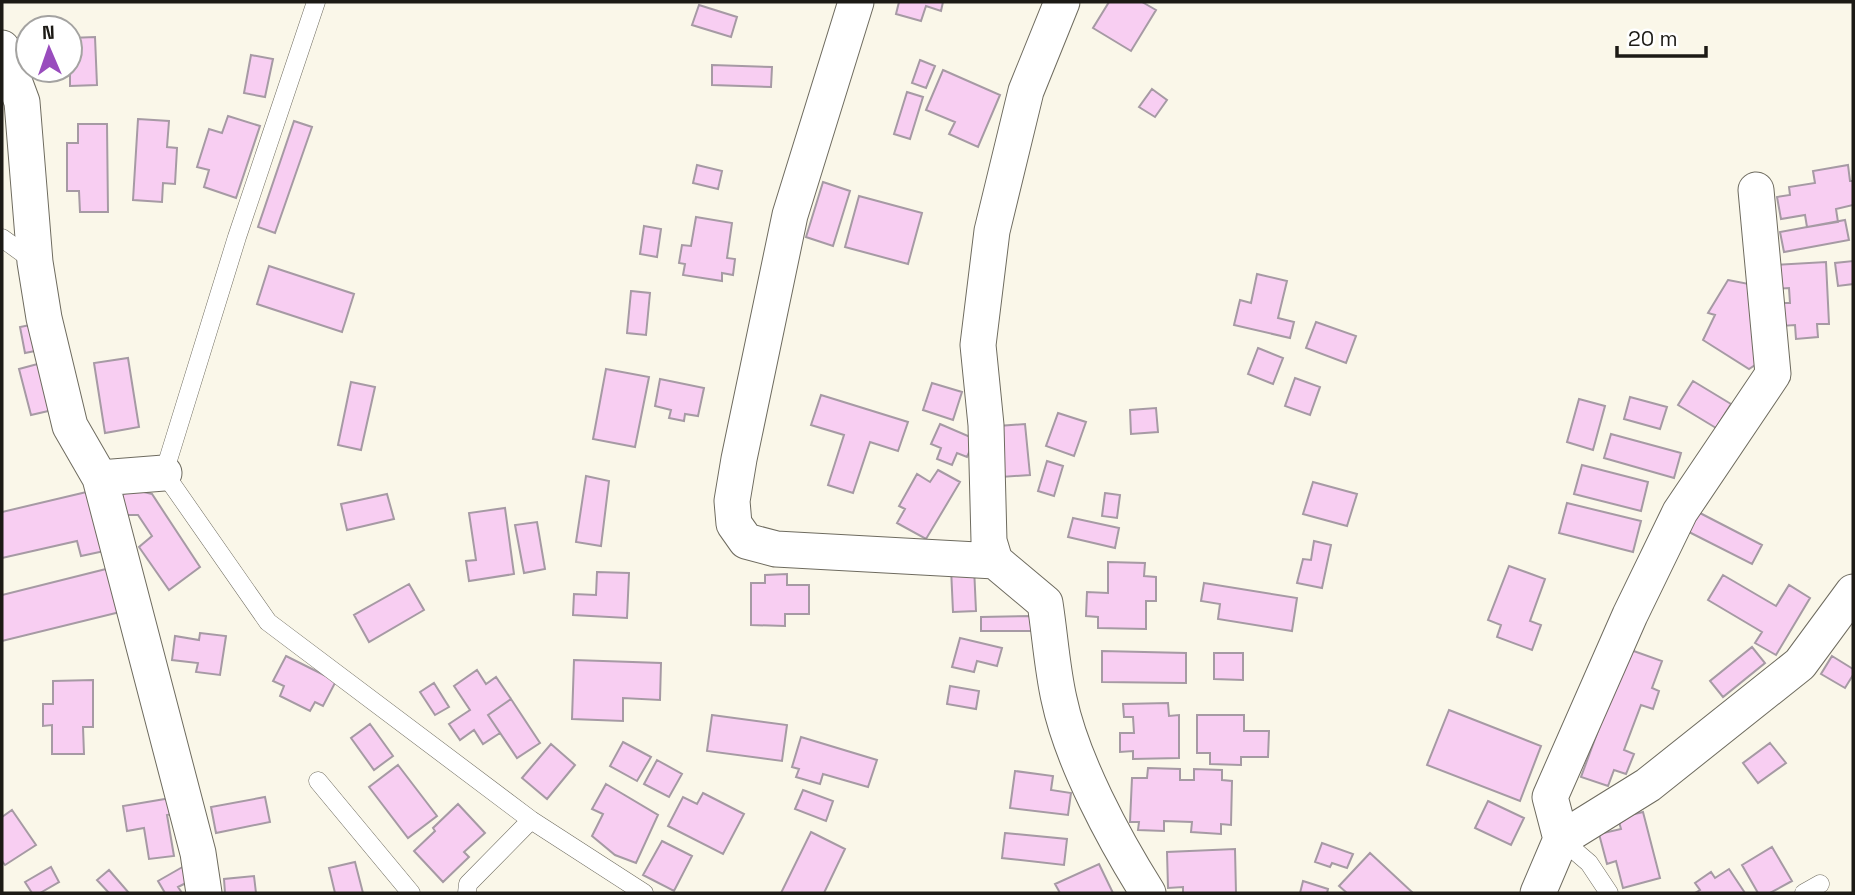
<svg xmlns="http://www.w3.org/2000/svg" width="1855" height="895" font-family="'Space Grotesk',sans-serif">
<rect width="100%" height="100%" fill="#faf7e9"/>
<path fill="#f8cef2" stroke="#a69aa4" stroke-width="2" d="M899,2H943L941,11L926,6L921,21L896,14Z
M1109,2H1142L1156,10L1131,51L1093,28Z
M699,5L737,17L731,37L692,25Z
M28,37V70H52V72L28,79L17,40Z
M95,37L97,85L70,86V38Z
M251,55L273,59L265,97L244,93Z
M920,60L935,66L926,88L912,83Z
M712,65L772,67L771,87L712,85Z
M943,70L1000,95L978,147L949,134L955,122L926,110Z
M1152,89L1167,100L1155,117L1139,107Z
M907,92L923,97L910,139L894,134Z
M228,116L260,126L236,198L204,187L209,170L197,167L209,129L222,133Z
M138,119L169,121L167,147L177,148L175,184L163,183L162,202L133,200Z
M294,121L312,127L275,233L258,227Z
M78,124H107L108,212H80L79,191H67V143H78Z
M697,165L722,171L718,189L693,183Z
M1848,165L1850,181H1853V205L1836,209L1838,222L1807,227L1805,215L1781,219L1777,197L1790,195L1789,187L1815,183L1813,171Z
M823,182L850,191L833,246L806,237Z
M859,196L922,213L908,264L845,247Z
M696,217L732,223L727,258L735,259L733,275L722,273V281L683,275L685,264L679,263L682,245L691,246Z
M1845,220L1849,240L1784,252L1780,232Z
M644,226L661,229L657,257L640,254Z
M1853,261V284L1838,286L1835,263Z
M1826,262L1829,324H1817L1818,337L1796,339L1795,325L1781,326L1780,303H1790L1789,288L1776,289L1775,265Z
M269,266L354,294L342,332L257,304Z
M1257,274L1287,281L1278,318L1294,322L1290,338L1234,325L1240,300L1251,303Z
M1728,280L1749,284L1758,363L1749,369L1703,340L1715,315L1708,313Z
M631,291L650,293L646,335L627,333Z
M1316,322L1356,336L1346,363L1306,348Z
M40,323L45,349L25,353L20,327Z
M1258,348L1283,358L1273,384L1248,374Z
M128,358L139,427L105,433L94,363Z
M45,362L57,409L31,415L19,369Z
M606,369L649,377L635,447L593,439Z
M1295,378L1320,387L1310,415L1285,406Z
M660,379L704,388L698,416L685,414L684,421L669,418L671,410L655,406Z
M1693,381L1731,404L1716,428L1678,405Z
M351,382L375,387L361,450L338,445Z
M932,383L962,392L953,420L923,410Z
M821,395L908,422L898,451L870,442L853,493L828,485L844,435L811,425Z
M1630,397L1667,407L1660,429L1624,419Z
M1579,399L1605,406L1593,450L1567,442Z
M1156,408L1158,432L1131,434L1130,410Z
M1058,413L1086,422L1074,456L1046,446Z
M940,424L975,439L967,457L957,453L952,465L937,459L941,448L931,444Z
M1025,424L1030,475L1001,477L998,426Z
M1611,434L1681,453L1674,478L1604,458Z
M1047,461L1063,466L1054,496L1038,491Z
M1582,465L1648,482L1641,511L1574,494Z
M938,470L960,482L926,539L897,523L905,509L899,506L917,474L930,482Z
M586,476L609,481L601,546L576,542Z
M1313,482L1357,494L1347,526L1303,514Z
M95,490L109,550L81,556L77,541L2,558V512Z
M136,490L152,494L200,567L169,590L139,547L152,536L138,515H126L122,494Z
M1105,493L1120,495L1117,518L1102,516Z
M387,494L394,519L347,530L341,504Z
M1567,503L1641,521L1633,552L1559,533Z
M505,508L514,574L469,581L466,561L476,560L469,513Z
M1698,512L1762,545L1752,564L1687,531Z
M1073,518L1119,528L1115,548L1068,537Z
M537,522L545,569L524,573L515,525Z
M1314,541L1331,545L1322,588L1297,583L1303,559L1311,560Z
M1108,562L1145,563L1144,576L1156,577V601H1146V629L1098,628V617L1086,616L1087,592L1108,593Z
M1509,566L1545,579L1530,621L1541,625L1532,650L1497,637L1501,625L1488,620Z
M974,567L976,611L953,612L951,568Z
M110,568L120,612L2,641V595Z
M597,572L629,573L627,618L573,615L574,594L596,595Z
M787,574V585H809V614H785V626L751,625V583H765V575Z
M1723,575L1776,606L1789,585L1810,598L1776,655L1755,643L1762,632L1708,600Z
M1204,583L1297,598L1292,631L1218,619L1220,604L1201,601Z
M409,584L424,610L369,642L354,615Z
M1031,616V631H981V617Z
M200,633L226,636L220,675L196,672L198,663L172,660L175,636L199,640Z
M960,638L1002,648L997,666L977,661L974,672L952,667Z
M1752,647L1765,663L1723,697L1710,681Z
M1628,649L1662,661L1652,688L1659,691L1653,709L1641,705L1624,750L1634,754L1626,774L1614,770L1608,786L1581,777Z
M1102,651L1186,653V683L1102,682Z
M1214,653H1243V680L1214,679Z
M286,656L336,681L323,706L315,702L310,711L280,696L284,686L273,681Z
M1832,656L1853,669V675L1845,688L1821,674Z
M574,660L661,663L660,700L623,698V721L572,719Z
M477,670L486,684L496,677L511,699L488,715L500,733L483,744L474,730L460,740L449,724L470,710L454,686Z
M93,680V727H83L84,754H52V725L43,726V704H53V681Z
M434,683L449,707L435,715L420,692Z
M950,686L979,691L976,709L947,704Z
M511,699L540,743L517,758L488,715Z
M1168,703L1169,716L1179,715V758L1133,759V751L1120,752V733H1134L1133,717H1124L1123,704Z
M1449,710L1541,746L1520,801L1427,765Z
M712,715L787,725L782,761L707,751Z
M1197,715H1244V731H1269L1268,757H1241V765L1210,764V753H1197Z
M370,724L393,756L374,770L351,738Z
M801,737L877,760L868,787L823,774L820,784L796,777L799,769L792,767Z
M623,742L651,757L637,781L610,766Z
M1770,743L1786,763L1758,783L1743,763Z
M551,744L575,765L547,799L522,778Z
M657,760L682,774L669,797L644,784Z
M398,765L437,816L408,838L369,787Z
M1148,768L1180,769V780H1194V769L1222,770V780L1232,781L1231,825L1221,824V834L1191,832L1192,822L1164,821V831L1138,830L1139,822H1130L1132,778H1147Z
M1015,771L1053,776L1051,790L1071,793L1068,815L1010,808Z
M606,784L658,815L636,863L615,855L592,836L603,814L592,809Z
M803,790L833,801L826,821L795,809Z
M703,793L744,814L723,854L668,826L683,797L697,804Z
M265,797L270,822L216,833L211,807Z
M171,798L173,814L167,815L174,856L149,859L144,828L127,831L123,806Z
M1488,801L1524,818L1511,845L1475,828Z
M458,804L485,833L464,852L469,857L443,882L414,851L435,831L433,828Z
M12,810L36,845L5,865L2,861V817Z
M1643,812L1660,878L1623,888L1616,861L1607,864L1599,834L1621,829L1618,818Z
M811,832L845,849L824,893H781Z
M1005,833L1067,839L1064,865L1002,858Z
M662,841L692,856L674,891L643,875Z
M1322,843L1353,854L1347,868L1332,863L1330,867L1315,862Z
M1772,847L1792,881L1770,893H1758L1742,865Z
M1235,849L1236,893H1183V887L1168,888L1167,852Z
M1370,853L1413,893H1347L1339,886Z
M355,862L363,893H335L329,868Z
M1099,864L1113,893H1060L1055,884Z
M186,865L194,879L178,887L182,893H165L158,881Z
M51,867L59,882L40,893H32L25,882Z
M1729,869L1745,893H1695L1700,890L1695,883L1711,872L1715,878Z
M109,870L129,893H109L97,880Z
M254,876L256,893H225L224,879Z
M1303,881L1328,889L1327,893H1300Z"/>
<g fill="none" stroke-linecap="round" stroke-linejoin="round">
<defs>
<path id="lane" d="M316,2L237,237L164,473L268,622L531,820L644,893
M2,238L35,262
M318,781L411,893
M1561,839L1589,863L1609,893
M467,893L468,884L531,820
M1804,893L1820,884"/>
<path id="street" d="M856,2L790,215L739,459L732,501L734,524L746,541L776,549L995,561
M1062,2L1026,91L992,231L978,345L986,425L989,541L995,561L1045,603C1050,635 1052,668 1059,699C1072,761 1114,839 1148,893
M2,48L22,102L35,262L44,318L70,426L100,478L198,853L204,893
M100,478L164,473
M1561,839L1550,797L1630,615L1680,512L1773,374L1756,190
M1538,893L1561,839L1648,785L1800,664L1853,592"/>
</defs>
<use href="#lane" stroke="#6e6b5f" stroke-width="19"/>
<use href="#street" stroke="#6e6b5f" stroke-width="37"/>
<use href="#lane" stroke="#fff" stroke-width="18"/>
<use href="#street" stroke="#fff" stroke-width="35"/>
</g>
<rect width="1855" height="895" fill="none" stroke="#1c1a15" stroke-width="7"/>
<g transform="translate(49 49) rotate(358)"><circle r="33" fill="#ffffff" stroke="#a4a3a1" stroke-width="2"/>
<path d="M0-5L12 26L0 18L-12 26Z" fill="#994cbd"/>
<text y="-10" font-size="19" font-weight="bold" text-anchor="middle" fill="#1c1a15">N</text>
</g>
<path d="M1617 46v10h89v-10" fill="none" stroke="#1c1a15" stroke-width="3.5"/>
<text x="1628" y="46" font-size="21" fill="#1c1a15" stroke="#ffffff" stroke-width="5" paint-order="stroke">20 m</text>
</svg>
